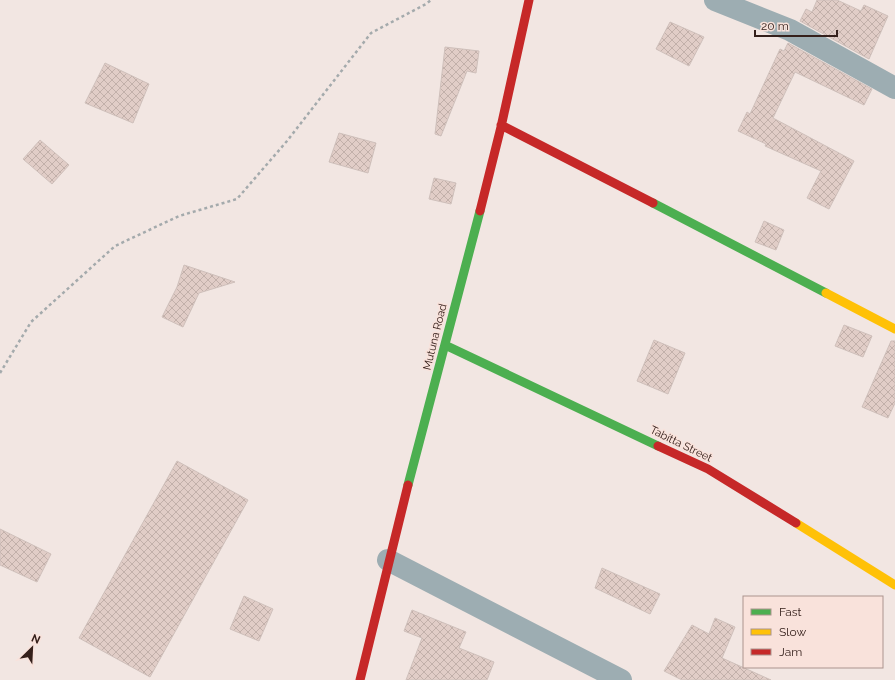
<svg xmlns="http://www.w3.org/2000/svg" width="895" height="680" font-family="Raleway,sans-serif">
<defs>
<pattern id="building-cross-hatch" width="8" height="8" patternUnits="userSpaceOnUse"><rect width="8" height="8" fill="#e1cdc7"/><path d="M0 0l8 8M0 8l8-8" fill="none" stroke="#c2b0aa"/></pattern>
</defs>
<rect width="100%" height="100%" fill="#f2e6e2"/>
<path fill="url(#building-cross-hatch)" stroke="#cfc0bb" d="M817,0H837L861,11L864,5L888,16L869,59L800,21L806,9L812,12Z
M670,22L704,37L689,66L656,49Z
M788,43L872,89L864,105L795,72L773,118L854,161L829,209L807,198L821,171L765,146L766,144L738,131L747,112L750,114L780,49L784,51Z
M445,47L479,51L476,73L467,71L441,136L435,134Z
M105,63L149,84L133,123L85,103Z
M339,133L376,143L368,173L329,162Z
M40,140L69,165L52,184L23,159Z
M434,178L456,183L451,204L429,199Z
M764,221L784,230L776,250L755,242Z
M184,265L235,282L199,293L183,327L162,317L177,287Z
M844,325L872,336L863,357L835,346Z
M654,340L685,353L668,394L637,381Z
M891,341H895V403L888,418L862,407Z
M177,461L248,500L150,677L79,638Z
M0,529L51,554L37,582L0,565Z
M602,568L660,594L650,614L595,588Z
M244,596L273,609L259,641L230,629Z
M412,610L466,632L459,648L494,662L487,680H406L422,638L404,631Z
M715,618L735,627L722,658L771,680H682L664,671L692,625L709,634Z"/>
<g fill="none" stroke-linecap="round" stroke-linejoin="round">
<path stroke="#a4aaac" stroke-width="2.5" stroke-dasharray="3 3" stroke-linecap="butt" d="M0,373L31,322L115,246L179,216L237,199L287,141L371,33L426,4L431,0"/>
<path stroke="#9dadb2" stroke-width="22" d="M715,0L790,30L895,88
M388,560L621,680"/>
<path stroke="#4caf50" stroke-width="9" d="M653,203L826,293
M445,345L658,446
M408,485L480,211"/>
<path stroke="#ffc107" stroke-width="9" d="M826,293L895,329
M796,523L895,585"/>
<path stroke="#c62828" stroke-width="9" d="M501,125L653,203
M480,211L501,127L529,0
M658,446L708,469L796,523
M360,680L408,485"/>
</g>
<g text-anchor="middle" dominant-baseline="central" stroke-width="3" stroke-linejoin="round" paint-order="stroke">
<g font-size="11" fill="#35201b" stroke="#f9e2db">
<text transform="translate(435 337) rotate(-76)">Mutuna Road</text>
<text transform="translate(681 444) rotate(26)">Tabitta Street</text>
</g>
</g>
<rect x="743" y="596" width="140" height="72" fill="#f9e2db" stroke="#ab948e"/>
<rect x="751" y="609" width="20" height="6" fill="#4caf50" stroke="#ab948e"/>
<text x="779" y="616" font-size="12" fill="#35201b">Fast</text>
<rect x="751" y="629" width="20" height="6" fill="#ffc107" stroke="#ab948e"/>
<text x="779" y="636" font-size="12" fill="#35201b">Slow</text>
<rect x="751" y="649" width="20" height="6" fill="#c62828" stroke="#ab948e"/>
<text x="779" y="656" font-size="12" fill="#35201b">Jam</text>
<g transform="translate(32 648) rotate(24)" stroke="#f9e2db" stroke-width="3" paint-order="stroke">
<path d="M0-3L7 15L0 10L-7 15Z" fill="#35201b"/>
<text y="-6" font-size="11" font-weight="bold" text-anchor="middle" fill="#35201b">N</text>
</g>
<path d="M755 30v6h82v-6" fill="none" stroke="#35201b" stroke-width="2"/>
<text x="761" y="30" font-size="12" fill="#35201b" stroke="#f9e2db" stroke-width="3" paint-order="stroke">20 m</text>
</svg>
